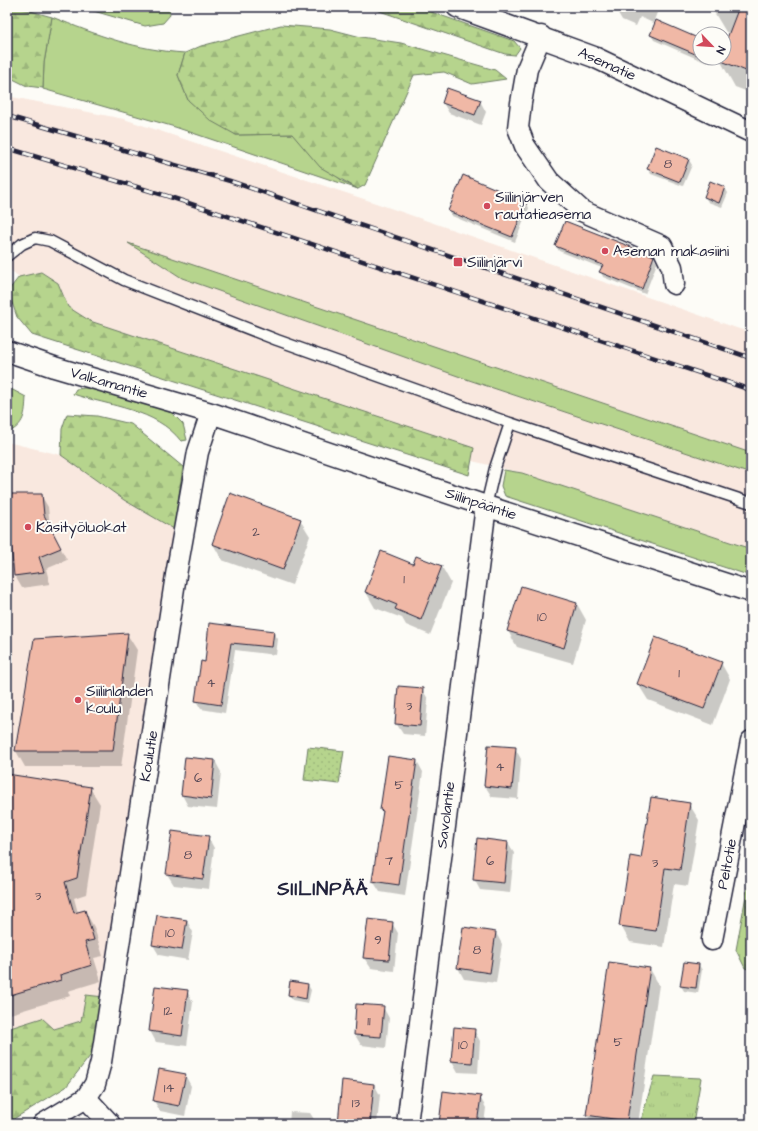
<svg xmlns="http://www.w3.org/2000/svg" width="758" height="1131" font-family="'Architects Daughter',sans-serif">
<defs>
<pattern id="forest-firs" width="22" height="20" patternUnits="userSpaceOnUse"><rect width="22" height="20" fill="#b6d48d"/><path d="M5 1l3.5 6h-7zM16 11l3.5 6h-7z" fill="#9cb67b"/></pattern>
<pattern id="park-tufts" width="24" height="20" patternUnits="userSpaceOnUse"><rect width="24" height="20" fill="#b6d48d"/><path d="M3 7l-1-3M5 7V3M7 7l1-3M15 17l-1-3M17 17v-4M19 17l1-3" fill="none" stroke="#9cb67b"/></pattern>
<pattern id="garden-dots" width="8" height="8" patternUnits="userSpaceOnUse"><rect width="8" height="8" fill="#b6d48d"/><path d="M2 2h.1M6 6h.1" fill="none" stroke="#9cb67b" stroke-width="1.8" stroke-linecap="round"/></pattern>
</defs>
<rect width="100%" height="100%" fill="#fdfcf7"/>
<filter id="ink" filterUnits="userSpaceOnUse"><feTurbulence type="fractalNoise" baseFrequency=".025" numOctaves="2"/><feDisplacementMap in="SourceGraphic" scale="8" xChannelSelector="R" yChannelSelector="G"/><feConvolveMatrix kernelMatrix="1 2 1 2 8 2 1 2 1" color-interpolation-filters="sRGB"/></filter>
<g filter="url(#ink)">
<path fill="#f9e8df" d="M7,96L124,119L364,199L751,333V549L522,473L472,461L473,448L90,321L68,307L58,283L41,272L19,277L7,267Z
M7,442L61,455L124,500L174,529L104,997L86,995L81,1021L53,1029L42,1018L7,1029Z"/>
<path fill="#b6d48d" stroke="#6c7b64" d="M80,7H169L170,15L163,23L145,26Z
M52,17C97,35 136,50 185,53L178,75L188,100L236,135L292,134L342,181L358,189L175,127L43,89L44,63Z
M128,243L751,453V474L469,380L182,278Z
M7,387L26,397C25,414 25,425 7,433Z
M85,388L122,393L172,413L183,424L187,440L181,441C156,409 109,406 73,394L76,389Z
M504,470L522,473L751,549V576L505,496L501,486Z"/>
<path fill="url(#forest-firs)" stroke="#6c7b64" d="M7,7H16L52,17L44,63L43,88L27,86L7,76Z
M368,7H417L514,41L520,48L515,55L505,54Z
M281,25L330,29L361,37L401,43L495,70L506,79L472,84L444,72L414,75L365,185L358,189L320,167L292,134L236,135L211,121L188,100L178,75L185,53L201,46Z
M41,272L58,283L68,307L90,321L474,448L469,475L32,335L17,317L8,291L19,277Z
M67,414L97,416L131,424L183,467L174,529L124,500L61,455L62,429Z
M86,995L104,997L97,1047L66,1087L7,1123V1029L42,1018L54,1029L81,1021Z"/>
<path fill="url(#park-tufts)" stroke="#6c7b64" d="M751,868V970L745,968L736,950Z
M654,1076L701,1078L693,1124H640Z"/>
<path fill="url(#garden-dots)" stroke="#6c7b64" d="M308,747L344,751L339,784L304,780Z"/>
<path fill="#0003" d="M612,7H667L665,12L658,10L653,23L640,17L636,26L622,20L615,8Z
M711,7H751V93L735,87L720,60L724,58V49L730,33L726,32Z
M651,35L700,40V58H709L707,63L654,40Z
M480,101L486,112L481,125L449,113L443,103Z
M657,147L689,160L692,165L683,186L651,174L648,169Z
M725,188L728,193L722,207L708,202L705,197Z
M526,202L529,208L515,242L452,216L449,211Z
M565,222L654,258L657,263L645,294L603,277L601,272L602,268L559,251L556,246Z
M7,495H41L48,507L50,528L67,560L46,569L50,584L22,588L15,576L12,544L7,540Z
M300,520L310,536L292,585L222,560L213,544Z
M417,557L442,567L451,583L430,635L406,625L402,618L375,608L366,592L414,566Z
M577,604L586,620L573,663L517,647L508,631Z
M210,624L273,632L278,639L276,655L235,650L225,713L201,709L196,701L205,663Z
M127,634L137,650L121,767H25L16,751Z
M721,663L730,679L713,725L648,700L638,684Z
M422,689L428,699L425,736L403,734L396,723Z
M489,746L515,748L521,759L518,799L492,797L485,786Z
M186,758L215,761L221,772L217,809L188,806L182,795Z
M417,761L423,772L405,896L380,892L373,881L384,814L381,810Z
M7,775L90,788L100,804L86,894L74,898L78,913L85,911L94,927L103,956L94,958L101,981L68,991L70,996L7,1015Z
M689,804L699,820L688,886L674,884L664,947L630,942L621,926L642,859Z
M208,837L214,848L209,889L174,885L167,874Z
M507,842L514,853L510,893L480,890L474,879Z
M187,921L193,932L188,960L159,955L153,945Z
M392,923L398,933L394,971L371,968L364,958Z
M496,933L502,944L496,983L464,979L458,968Z
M699,965L702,970L698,993L684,991L681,986Z
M650,969L659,985L638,1124H592L587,1115Z
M291,982L308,985L311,990L308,1003L292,1000L289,995Z
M156,987L187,991L193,1002L187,1046L156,1042L150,1031Z
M749,1006H751V1021Z
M383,1007L389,1018L386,1048L361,1045L355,1035Z
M474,1030L480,1041L478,1073L458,1072L452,1061Z
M185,1075L191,1086L185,1116L160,1111L154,1101Z
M374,1084L380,1095L377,1124H340Z
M480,1097L486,1108L484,1124H440Z
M290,1112L310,1113L317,1124H289Z"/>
<path fill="#f0b8a6" stroke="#22223b" d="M739,7H751V73L719,60L724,58V46Z
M656,20L700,39V56L650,35Z
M447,88L481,100L475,115L442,103Z
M656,146L689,159L680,182L647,169Z
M463,175L527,202L512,237L448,211Z
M710,181L725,187L719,203L704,197Z
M565,221L654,256L642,289L599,272L603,265L555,246Z
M230,493L301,519L283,570L212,544Z
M7,494H42L44,515L61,548L39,557L44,572L14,576L11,544L7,538Z
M381,551L413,564L416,556L442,566L421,620L395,609L397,605L365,592Z
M521,586L577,603L564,648L507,631Z
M209,623L274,631L272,647L231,643L221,705L195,701L201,661L205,662Z
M128,633L113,751H15L34,639Z
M655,637L722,662L704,709L637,684Z
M398,686L423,688L420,726L395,724Z
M488,745L516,747L512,789L484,786Z
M388,756L417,760L399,885L372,881L383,811L380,810Z
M185,757L215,760L211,799L181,795Z
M7,774L91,787L77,878L65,882L74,913L85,910L94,940L85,942L92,965L60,975L61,980L7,996Z
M651,797L690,803L680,870L665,868L656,931L619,926L630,856L641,858Z
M172,831L209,836L203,879L166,874Z
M477,838L508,842L504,883L473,880Z
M157,915L187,920L182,950L152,945Z
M368,919L393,922L389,960L363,958Z
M463,927L496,932L490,973L457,968Z
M609,962L650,968L627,1121L586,1115Z
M684,962L699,964L696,988L680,986Z
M290,981L308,984L306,999L288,995Z
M155,986L188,990L182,1036L149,1031Z
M356,1004L384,1006L381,1037L354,1035Z
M454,1027L475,1029L472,1063L451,1061Z
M159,1069L186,1074L179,1106L153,1101Z
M342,1080L374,1084L370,1124H338Z
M443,1091L481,1096L477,1124H439Z"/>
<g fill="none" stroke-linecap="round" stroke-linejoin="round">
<defs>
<path id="lane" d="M7,256L22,244L35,238L50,241L124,280L277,340L510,423L495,468L486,506
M510,423L751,503"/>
<path id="street" d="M457,7L594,57L751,132
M541,36L527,69L521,103L518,128L525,146L549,181L582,211L662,246L672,267L674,284
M7,351L54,367L211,413L486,506L751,592
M712,940L751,741
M86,1098L110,1124
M43,1124L86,1098L95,1084L101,1062L176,575L198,452L211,413
M407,1124L486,506"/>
</defs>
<use href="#lane" stroke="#22223b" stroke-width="13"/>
<use href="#street" stroke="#22223b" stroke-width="23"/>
<use href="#lane" stroke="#fdfcf7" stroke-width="10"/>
<use href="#street" stroke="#fdfcf7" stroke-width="20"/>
<defs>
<path id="rail" d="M7,116L230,181L751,358
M7,148L167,196L751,390"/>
</defs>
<use href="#rail" stroke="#22223b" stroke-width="4.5"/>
<use href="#rail" stroke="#fdfcf7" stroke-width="3" stroke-dasharray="9" stroke-linecap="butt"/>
</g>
</g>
<g fill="#d1495b" stroke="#fdfcf7" stroke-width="1.5">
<circle cx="487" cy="206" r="4"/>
<circle cx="605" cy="251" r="4"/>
<rect x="453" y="257" width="10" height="10" rx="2"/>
<circle cx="28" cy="527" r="4"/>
<circle cx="78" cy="700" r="4"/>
</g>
<g text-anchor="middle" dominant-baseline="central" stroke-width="4" stroke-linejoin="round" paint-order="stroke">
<g font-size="13" fill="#564856">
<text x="668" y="164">8</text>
<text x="256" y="532">2</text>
<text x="404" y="579">1</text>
<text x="542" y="617">10</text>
<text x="679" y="673">1</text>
<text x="211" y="683">4</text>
<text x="409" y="706">3</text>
<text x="500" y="767">4</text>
<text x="198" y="778">6</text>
<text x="399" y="785">5</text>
<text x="188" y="855">8</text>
<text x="389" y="861">7</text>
<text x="490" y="861">6</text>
<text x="655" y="863">3</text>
<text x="38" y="896">3</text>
<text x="170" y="933">10</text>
<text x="378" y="940">9</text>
<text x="477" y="950">8</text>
<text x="168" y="1011">12</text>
<text x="369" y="1021">11</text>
<text x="618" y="1042">5</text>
<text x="463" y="1045">10</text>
<text x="169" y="1088">14</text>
<text x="356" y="1103">13</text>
</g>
<g font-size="15" fill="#22223b" stroke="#fdfcf7">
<text transform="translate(607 64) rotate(24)">Asematie</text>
<text transform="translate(109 383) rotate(16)">Valkamantie</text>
<text transform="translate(481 504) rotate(18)">Siilinpääntie</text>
<text transform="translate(149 756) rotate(-81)">Koulutie</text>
<text transform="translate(446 815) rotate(-83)">Savolantie</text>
<text transform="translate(727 864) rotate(-79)">Peltotie</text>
</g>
<g font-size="15" fill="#22223b" stroke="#fdfcf7" text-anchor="start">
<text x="495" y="197">Siilinjärven<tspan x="495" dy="17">rautatieasema</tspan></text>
<text x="613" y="251">Aseman makasiini</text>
<text x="467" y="262">Siilinjärvi</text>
<text x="36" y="527">Käsityöluokat</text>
<text x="86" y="691">Siilinlahden<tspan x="86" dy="17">koulu</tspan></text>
</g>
<g font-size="19" font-weight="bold" letter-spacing="1" fill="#22223b" stroke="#fdfcf7">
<text x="323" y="889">SIILINPÄÄ</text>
</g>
</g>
<rect width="758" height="1131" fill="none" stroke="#fdfcf7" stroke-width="24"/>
<rect x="12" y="12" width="734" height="1107" fill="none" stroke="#22223b" stroke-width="1.5" filter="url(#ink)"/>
<g transform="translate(712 46) rotate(115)"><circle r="19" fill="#fdfcf7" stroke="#a5a5ac"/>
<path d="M0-3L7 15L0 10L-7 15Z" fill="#d1495b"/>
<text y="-6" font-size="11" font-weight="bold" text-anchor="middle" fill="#22223b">N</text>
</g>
</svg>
